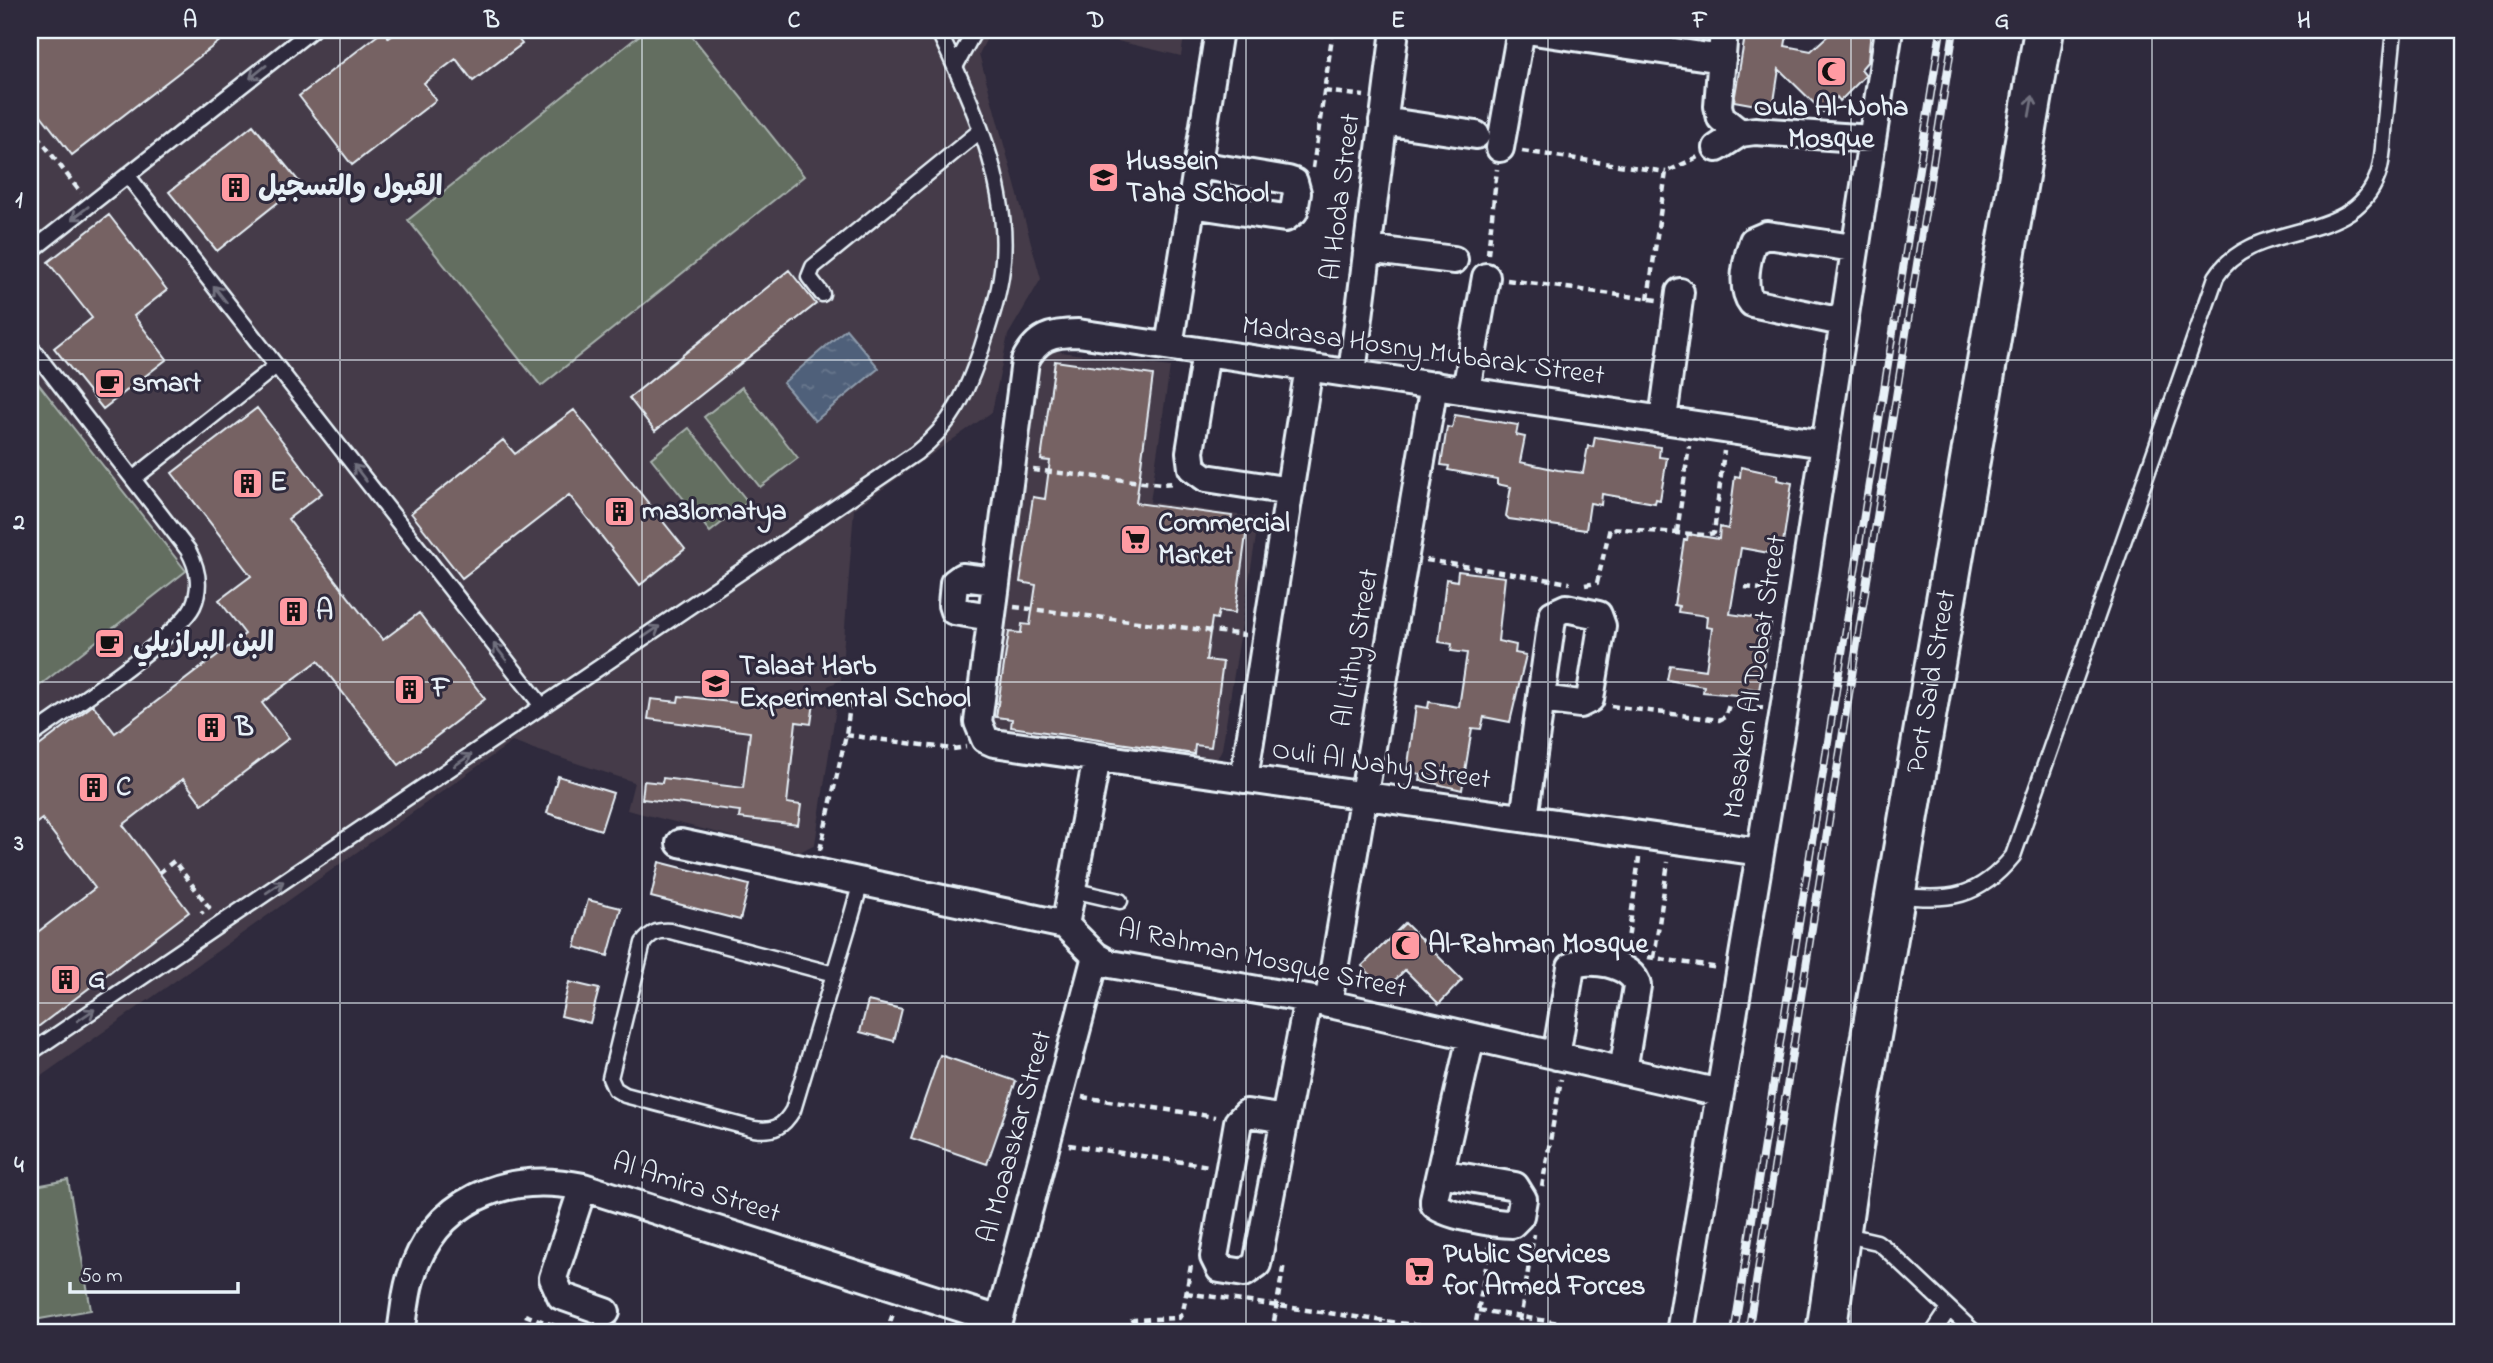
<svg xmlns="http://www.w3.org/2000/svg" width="2493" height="1363" font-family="'Indie Flower','Playpen Sans Arabic',sans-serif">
<defs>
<pattern id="water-ripples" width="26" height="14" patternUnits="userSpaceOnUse" patternTransform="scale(1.75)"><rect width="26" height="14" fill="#50617a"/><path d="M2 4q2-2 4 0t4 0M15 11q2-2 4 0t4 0" fill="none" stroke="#69788e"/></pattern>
</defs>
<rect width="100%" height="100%" fill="#2f2a3d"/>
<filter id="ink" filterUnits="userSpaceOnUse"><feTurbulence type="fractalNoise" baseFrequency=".0143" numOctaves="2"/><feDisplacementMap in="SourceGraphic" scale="14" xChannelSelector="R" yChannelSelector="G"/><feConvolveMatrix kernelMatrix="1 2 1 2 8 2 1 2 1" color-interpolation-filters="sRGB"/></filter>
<g filter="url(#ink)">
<path fill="#443b48" d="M30,30H991L979,54L1041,279L1008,335L992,412L854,509L841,680L828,686L826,697L836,708L815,844L798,853L627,810L634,782L512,742L30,1084Z
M1071,30H1185L1181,56Z
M1054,351L1170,367L1150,502L1259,518L1222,749L1214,765L992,739L989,720L1039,366L1042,359Z"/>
<path fill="#646e61" stroke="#a6b0ac" stroke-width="2" d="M646,30H687L804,176L541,386L408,220Z
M30,373L186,571L30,693Z
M742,387L798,458L760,487L704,417Z
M689,428L748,502L710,532L651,458Z
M68,1180L91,1310L34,1320L30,1297V1187Z"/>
<path fill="url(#water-ripples)" stroke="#8d9bac" stroke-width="2" d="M846,329L879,368L815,421L783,383Z"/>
<path fill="#766263" stroke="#e8f1f8" stroke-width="2" d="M30,30H234L72,155L30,101Z
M400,30H511L522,44L473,81L456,59L424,83L436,100L352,165L299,96L383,31L389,38Z
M1746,30H1788L1785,46L1811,51L1834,30H1871L1868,61L1861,69L1866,75L1840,101L1837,97L1823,112L1779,69L1773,108L1734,101Z
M253,125L301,184L217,251L169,192Z
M109,215L167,290L134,316L167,359L103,409L54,348L92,318L48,262Z
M789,270L816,304L655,431L629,398Z
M1055,361L1153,375L1136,503L1232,516L1230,526L1247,528L1235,613L1219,611L1217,619L1212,618L1206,660L1223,662L1211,747L1195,745L1194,754L1011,727L1012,719L996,717L1009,632L1021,633L1022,624L1030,625L1036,585L1020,582L1033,497L1045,499L1050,461L1041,460Z
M257,408L322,493L288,519L371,626L383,640L419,613L485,699L399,765L318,661L262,703L289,738L202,804L183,779L123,825L189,912L30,1033V938L95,888L42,819L30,828V753L93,705L115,733L245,634L219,600L251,576L172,473Z
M574,410L685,549L640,585L569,495L462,578L411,513L503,440L515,454Z
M1455,415L1518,425L1516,435L1525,437L1520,462L1558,470L1583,473L1588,446L1593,447L1595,437L1660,447L1659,457L1667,458L1660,500L1656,499L1655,503L1602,494L1601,505L1590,503L1586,530L1509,519L1506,516L1511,487L1497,484V479L1448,470L1449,466L1441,465L1447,427L1452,428Z
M1741,467L1778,475L1777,480L1792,483L1782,550L1770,547L1769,553L1741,548L1730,614L1759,618L1758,622L1771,624L1759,690L1748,688L1747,696L1703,692L1704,686L1667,680L1670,665L1706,670L1712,628L1706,627L1707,616L1678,612L1679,606L1674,605L1684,540H1687L1688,534L1719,539L1720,527L1728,529L1735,476L1740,477Z
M1458,571L1505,577L1498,641L1516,645L1515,653L1526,655L1510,722L1484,717L1481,729L1472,728L1462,790L1420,780L1421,774L1407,772L1416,706L1428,708L1429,702L1459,707L1467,653L1451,651L1452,644L1439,642L1446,579L1457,581Z
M679,696L773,707L774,698L814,703L811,724L796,722L787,803L801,805L798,825L739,818L740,811L642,799L644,781L662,783L663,778L743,788L750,732L648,719L651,699L678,702Z
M558,776L613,793L601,830L547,813Z
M659,862L749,885L740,920L651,897Z
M588,900L621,908L608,956L575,947Z
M1405,923L1462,980L1439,1004L1405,970L1385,990L1362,966Z
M569,982L599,989L590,1023L561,1016Z
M868,1001L902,1009L894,1041L860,1032Z
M940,1055L1016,1081L987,1164L911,1138Z"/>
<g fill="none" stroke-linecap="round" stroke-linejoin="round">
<defs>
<path id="lane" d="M955,67L975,30
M128,176L542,706
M30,252L312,30
M822,294L809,277L813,267L980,131
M30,346L188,550C198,568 202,586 193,606C178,637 63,713 30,737
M133,479L276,366
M1072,890L1120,901
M1897,895C1948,902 1979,898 2013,856L2216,277C2253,217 2352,248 2378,175C2384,158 2383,139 2385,121C2388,91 2391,60 2394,30
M834,974L670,931C657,930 651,933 643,943L610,1078L615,1089L625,1095L754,1129C774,1132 783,1127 793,1110L852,914L861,882
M30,1053L916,453C953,424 967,392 982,347C991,318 1001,290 1003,259C1009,181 970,99 938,30
M1842,1234L1877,1242L1885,1248L1975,1333
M601,1333L606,1312
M1933,1333L1949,1309"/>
<path id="street" d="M1527,30L1722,59
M1724,30L1718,106L1721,118L1740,133
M1383,121L1476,135
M1500,148L1521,30
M1717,148L1740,133L1755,131L1872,139
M1192,204L1285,218L1294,211L1297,193L1294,182L1288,180L1198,165
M1367,249L1454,260
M1842,322L1752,303C1740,288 1747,258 1753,241L1767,235L1853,248
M1169,346L1219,30
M1206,352L1190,452L1192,468L1206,478L1290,491
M1352,373L1395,30
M1466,390L1486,277
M1663,419L1680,292
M991,617L954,611L952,605L954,583L962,577L995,581
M1244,779L1309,367
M1524,818L1552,619L1553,614L1566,608L1598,615L1602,626L1590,699L1580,704L1541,699
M680,843L1065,925L1096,956L1110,964L1308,999L1720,1093
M1760,852L994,743L985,739L978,722L1025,361C1037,337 1051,333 1078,333L1824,444
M1065,925L1097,758
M1328,1004L1434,385
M1556,1056L1571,967C1586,955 1634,964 1637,986L1623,1071
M1285,1119L1247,1113L1238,1122L1214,1257L1220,1269L1244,1273L1257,1264L1308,999
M1440,1173L1515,1186L1523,1199L1520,1216L1512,1224C1497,1224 1442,1215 1434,1204V1199L1471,1037
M583,1187L553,1278L561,1296L606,1312
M401,1333C404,1316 405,1297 410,1280C434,1199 505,1171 583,1187L999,1320
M996,1333L1096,956
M1680,1333L1784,710L1889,30"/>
<g id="primary">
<path id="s1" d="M1826,1333L1859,1106L2044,30"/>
</g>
</defs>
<use href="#lane" stroke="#e8f1f8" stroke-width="19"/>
<use href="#street" stroke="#e8f1f8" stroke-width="32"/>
<use href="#primary" stroke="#e8f1f8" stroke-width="44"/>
<path stroke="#e8f1f8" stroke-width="4.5" stroke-dasharray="7 5" stroke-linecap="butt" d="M1324,91L1364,96
M30,126L81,193
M1522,151L1666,172
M1313,168L1333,30
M1488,254L1497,169
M1507,280L1657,300
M1648,299L1666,172L1698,157
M1033,470L1161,484L1174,483
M1677,532L1689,446
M1426,560L1570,583
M1585,585L1597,583L1610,528L1705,535L1714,533L1724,451
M1745,587L1779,591
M1014,607L1245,635
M1611,706L1719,720L1725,717L1729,705L1763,708
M846,735L953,749L966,747
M820,850L846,735L851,698
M159,873L174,861L209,907L201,913
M1627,947L1639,858
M1648,957L1719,968
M1654,958L1668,862
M1082,1097L1215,1117
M1069,1145L1209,1166
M1542,1187L1561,1079
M1186,1293L1470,1333
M1478,1310L1622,1333
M525,1315L575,1333
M886,1333L894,1311
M1128,1333L1129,1323L1134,1320L1179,1318L1183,1312L1191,1265
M1272,1333L1284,1263
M1382,1333L1384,1320
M1474,1333L1490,1245
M1518,1333L1534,1234"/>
<use href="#lane" stroke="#2f2a3d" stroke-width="14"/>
<use href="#street" stroke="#2f2a3d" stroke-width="26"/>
<use href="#primary" stroke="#2f2a3d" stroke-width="38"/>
<defs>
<path id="rail" d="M1734,1333L1941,30
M1748,1333L1954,30"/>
</defs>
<use href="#rail" stroke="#e8f1f8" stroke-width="8"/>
<use href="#rail" stroke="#2f2a3d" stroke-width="5" stroke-dasharray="16" stroke-linecap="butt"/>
</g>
<defs><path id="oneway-shaft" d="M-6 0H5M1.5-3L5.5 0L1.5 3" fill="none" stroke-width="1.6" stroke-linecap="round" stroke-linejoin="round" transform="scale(1.75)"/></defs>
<g stroke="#70707e">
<use href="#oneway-shaft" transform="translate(258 72) rotate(141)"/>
<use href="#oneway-shaft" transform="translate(2031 106) rotate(-80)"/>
<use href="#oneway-shaft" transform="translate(80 213) rotate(142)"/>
<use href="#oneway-shaft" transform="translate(220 294) rotate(-128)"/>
<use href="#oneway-shaft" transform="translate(360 473) rotate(-128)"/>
<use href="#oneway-shaft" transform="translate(651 632) rotate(-34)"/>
<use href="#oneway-shaft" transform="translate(500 652) rotate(-128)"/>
<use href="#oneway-shaft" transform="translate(463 760) rotate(-34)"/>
<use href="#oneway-shaft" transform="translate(275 887) rotate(-34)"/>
<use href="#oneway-shaft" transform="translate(86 1015) rotate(-34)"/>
</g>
</g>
<path fill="none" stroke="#e8f1f8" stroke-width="2" stroke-opacity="0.55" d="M340,30V1333M642,30V1333M945,30V1333M1246,30V1333M1548,30V1333M1851,30V1333M2152,30V1333M30,360H2463M30,682H2463M30,1003H2463"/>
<defs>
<symbol id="mosque-square" viewBox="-11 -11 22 22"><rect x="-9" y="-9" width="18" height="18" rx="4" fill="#ff9aa2" stroke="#2f2a3d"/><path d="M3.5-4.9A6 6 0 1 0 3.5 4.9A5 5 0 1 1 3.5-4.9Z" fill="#111"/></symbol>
<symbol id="school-square" viewBox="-11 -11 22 22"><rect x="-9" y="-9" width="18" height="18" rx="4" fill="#ff9aa2" stroke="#2f2a3d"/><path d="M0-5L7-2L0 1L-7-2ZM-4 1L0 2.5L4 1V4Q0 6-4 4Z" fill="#111"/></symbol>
<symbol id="building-square" viewBox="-11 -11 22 22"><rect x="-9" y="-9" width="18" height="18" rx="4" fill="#ff9aa2" stroke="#2f2a3d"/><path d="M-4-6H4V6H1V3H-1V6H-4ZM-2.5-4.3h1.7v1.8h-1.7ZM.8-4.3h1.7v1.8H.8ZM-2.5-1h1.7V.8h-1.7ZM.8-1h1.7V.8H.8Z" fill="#111"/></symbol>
<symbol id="cafe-square" viewBox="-11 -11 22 22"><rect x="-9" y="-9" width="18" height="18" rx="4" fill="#ff9aa2" stroke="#2f2a3d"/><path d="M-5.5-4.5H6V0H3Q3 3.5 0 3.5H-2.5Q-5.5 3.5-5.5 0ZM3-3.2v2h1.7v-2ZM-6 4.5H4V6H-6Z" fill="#111"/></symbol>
<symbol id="supermarket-square" viewBox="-11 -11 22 22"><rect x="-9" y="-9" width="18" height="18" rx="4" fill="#ff9aa2" stroke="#2f2a3d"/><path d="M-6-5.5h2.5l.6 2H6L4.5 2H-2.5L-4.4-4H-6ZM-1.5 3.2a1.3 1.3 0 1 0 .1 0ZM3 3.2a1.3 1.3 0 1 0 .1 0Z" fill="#111"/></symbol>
</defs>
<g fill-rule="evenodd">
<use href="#mosque-square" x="1814" y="54" width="35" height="35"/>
<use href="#school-square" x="1086" y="160" width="35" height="35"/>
<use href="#building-square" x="218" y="170" width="35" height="35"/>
<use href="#cafe-square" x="92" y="366" width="35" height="35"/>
<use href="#building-square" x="230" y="466" width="35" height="35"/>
<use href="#building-square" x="602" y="494" width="35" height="35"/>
<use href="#supermarket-square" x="1118" y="522" width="35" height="35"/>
<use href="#building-square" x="276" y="594" width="35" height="35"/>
<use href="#cafe-square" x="92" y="626" width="35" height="35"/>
<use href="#school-square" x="698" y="666" width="35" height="35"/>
<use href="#building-square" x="392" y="672" width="35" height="35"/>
<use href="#building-square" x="194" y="710" width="35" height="35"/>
<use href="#building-square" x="76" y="770" width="35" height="35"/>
<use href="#mosque-square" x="1388" y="928" width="35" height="35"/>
<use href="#building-square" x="48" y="962" width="35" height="35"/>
<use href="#supermarket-square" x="1402" y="1254" width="35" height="35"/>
</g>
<g text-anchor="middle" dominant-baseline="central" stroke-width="6" stroke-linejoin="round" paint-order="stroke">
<g font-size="28" font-weight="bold" fill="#e8f1f8" stroke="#2f2a3d" text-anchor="start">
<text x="1831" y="108" text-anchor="middle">Oula Al-Noha<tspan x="1831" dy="32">Mosque</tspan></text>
<text x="1126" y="162">Hussein<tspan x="1126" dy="32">Taha School</tspan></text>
<text x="258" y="188">القبول والتسجيل</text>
<text x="132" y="384">smart</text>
<text x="270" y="483">E</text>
<text x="642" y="512">ma3lomatya</text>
<text x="1158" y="524">Commercial<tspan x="1158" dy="32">Market</tspan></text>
<text x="316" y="612">A</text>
<text x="133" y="644">البن البرازيلي</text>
<text x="739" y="667">Talaat Harb<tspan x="739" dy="32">Experimental School</tspan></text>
<text x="432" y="689">F</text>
<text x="235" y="728">B</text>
<text x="116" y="788">C</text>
<text x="1428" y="945">Al-Rahman Mosque</text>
<text x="88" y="980">G</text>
<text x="1443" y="1255">Public Services<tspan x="1443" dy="32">for Armed Forces</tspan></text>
</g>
<g font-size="28" fill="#e8f1f8" stroke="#2f2a3d">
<text transform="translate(1342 197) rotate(-83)">Al Hoda Street</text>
<text transform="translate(1423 352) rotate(8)">Madrasa Hosny Mubarak Street</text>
<text transform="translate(1357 648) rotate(-80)">Al Lithy Street</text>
<text transform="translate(1756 677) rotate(-81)">Masaken Al Dobat Street</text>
<text stroke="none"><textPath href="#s1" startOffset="660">Port Said Street</textPath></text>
<text transform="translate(1381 766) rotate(8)">Ouli Al Nahy Street</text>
<text transform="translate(1262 960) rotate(12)">Al Rahman Mosque Street</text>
<text transform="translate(1016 1137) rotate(-75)">Al Moaaskar Street</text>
<text transform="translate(696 1189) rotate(18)">Al Amira Street</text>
</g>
</g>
<rect width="2493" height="1363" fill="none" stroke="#2f2a3d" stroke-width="77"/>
<path d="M70 1282v10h168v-10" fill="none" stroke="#e8f1f8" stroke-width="3.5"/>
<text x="80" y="1282" font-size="21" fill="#e8f1f8" stroke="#2f2a3d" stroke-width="5" paint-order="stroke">50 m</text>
<rect x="38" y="38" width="2416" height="1286" fill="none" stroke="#e8f1f8" stroke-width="2.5"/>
<g font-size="23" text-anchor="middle" font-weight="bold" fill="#e8f1f8">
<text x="190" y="27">A</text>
<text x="492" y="27">B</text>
<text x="794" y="27">C</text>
<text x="1096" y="27">D</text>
<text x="1398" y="27">E</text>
<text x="1700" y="27">F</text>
<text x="2002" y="27">G</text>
<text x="2304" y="27">H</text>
<text x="19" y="207">1</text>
<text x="19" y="529">2</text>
<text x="19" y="850">3</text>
<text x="19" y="1172">4</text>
</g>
</svg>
